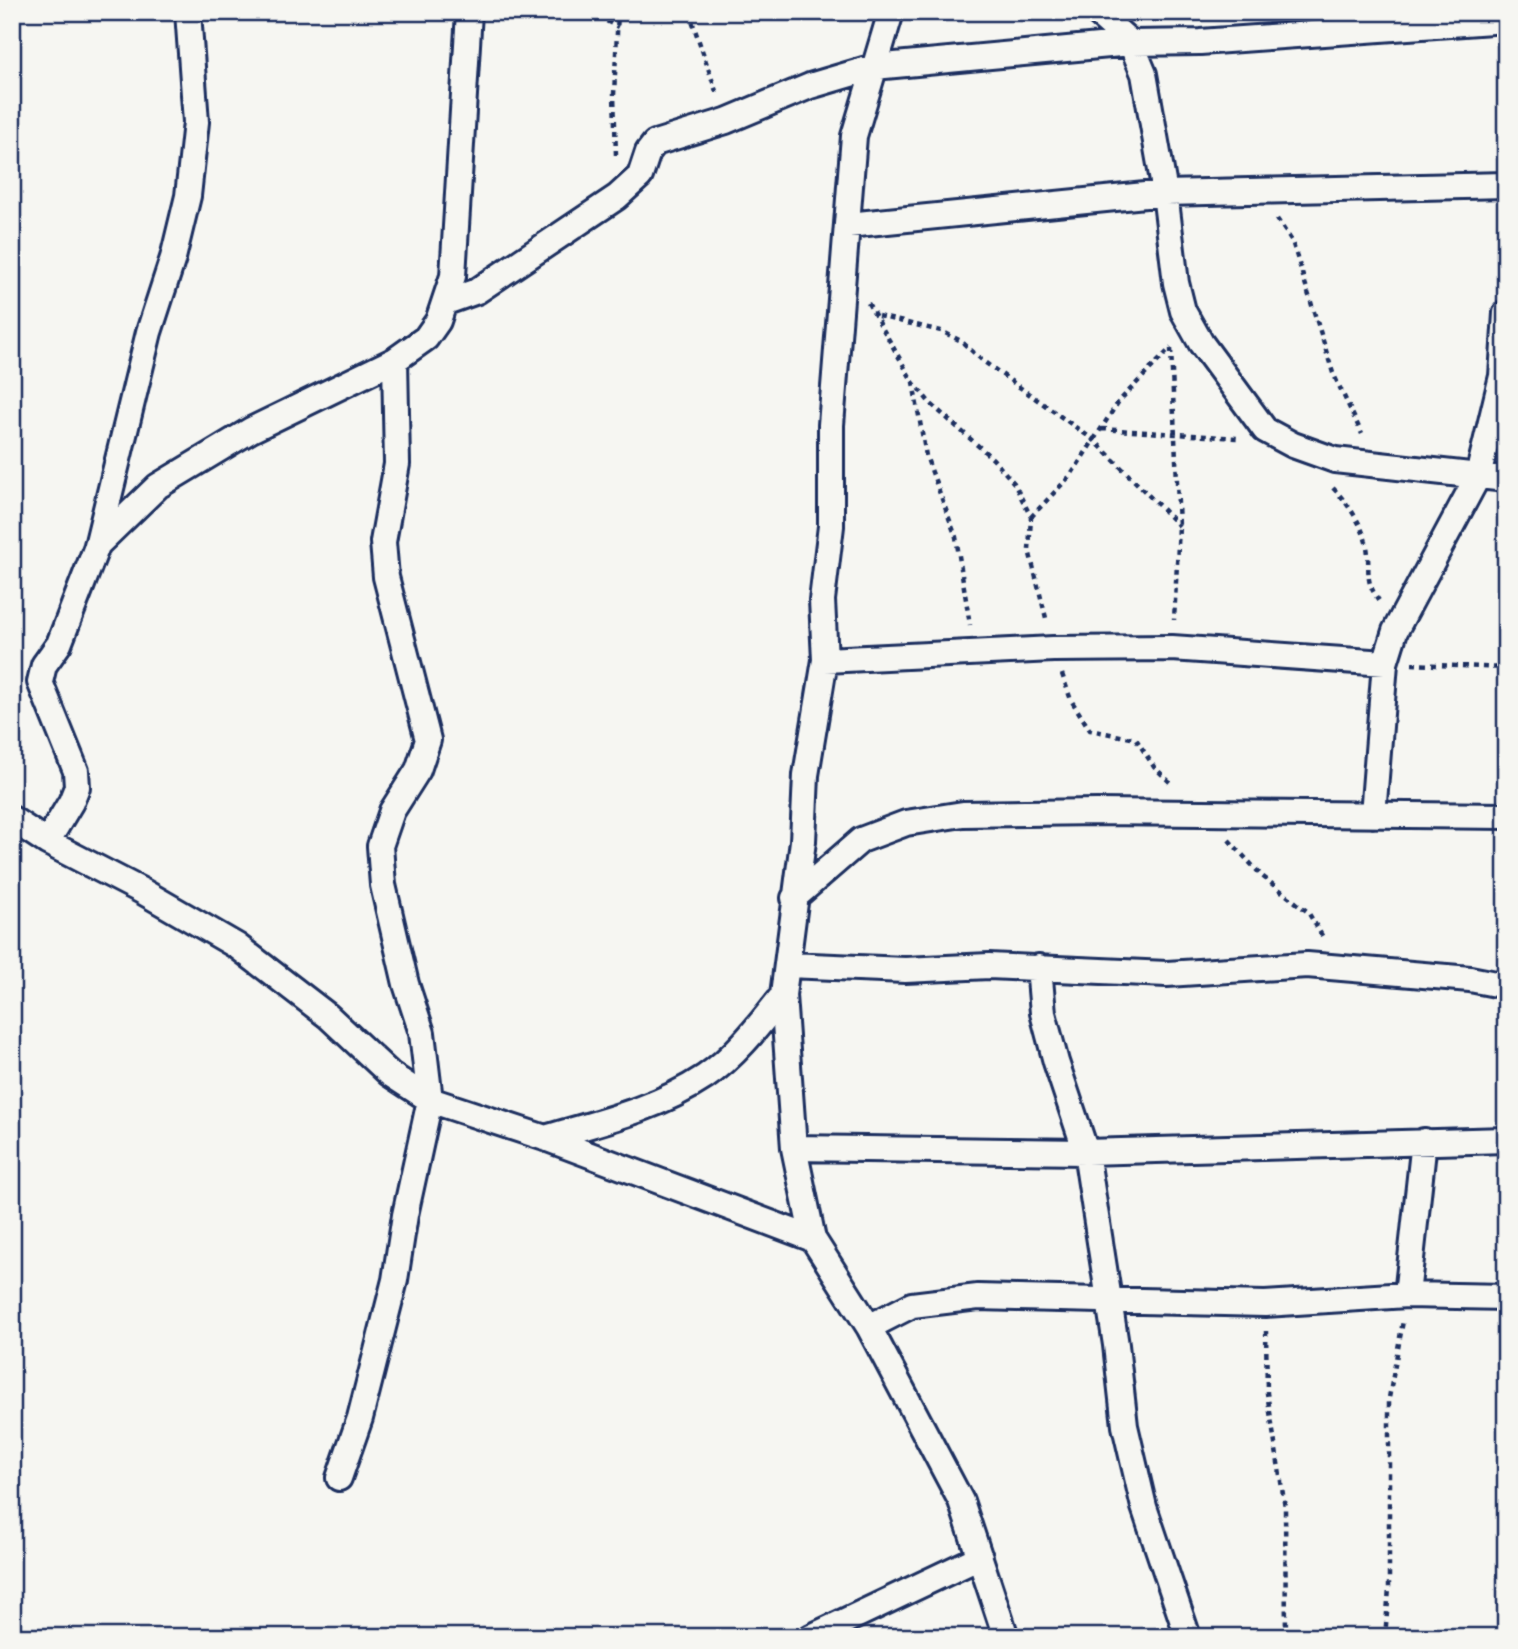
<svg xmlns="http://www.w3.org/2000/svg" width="1518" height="1649" font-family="'Architects Daughter',sans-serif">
<rect width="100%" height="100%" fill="#f6f6f2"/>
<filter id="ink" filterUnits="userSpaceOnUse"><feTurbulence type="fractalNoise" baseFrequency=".0143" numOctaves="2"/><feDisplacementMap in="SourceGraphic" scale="14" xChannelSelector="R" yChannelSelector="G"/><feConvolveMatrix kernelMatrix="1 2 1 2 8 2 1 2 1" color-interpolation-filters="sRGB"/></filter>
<g filter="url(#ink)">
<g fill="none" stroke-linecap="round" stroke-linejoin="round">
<defs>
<path id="minor" d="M1096,12L1131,43L1144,74L1165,193L1176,283L1183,311L1201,343L1265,430L1293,445L1335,460L1506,479
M848,225L1165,193L1506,185
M446,302L477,291L617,197L640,176L648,152L655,143L726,121L810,86L874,67L1131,43L1200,42L1506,20
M97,545L158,486L251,430L395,360L426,338L438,321L453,276L469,12
M825,660L1053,649L1172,648L1385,663
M1373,815L1385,663L1395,631L1478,476L1502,376L1506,313
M12,819L47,842L142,891L237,946L328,1016L390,1074L430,1100L545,1138L813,1239L869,1327L961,1501L1006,1637
M47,842L71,802L77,787L76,771L40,682L44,665L59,644L97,546L149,332L173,258L188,196L196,122L188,12
M794,898L861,840L906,823L963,814L1097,812L1506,816
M788,965L905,970L989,966L1167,974L1307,965L1470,979L1506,986
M1039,967L1043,1013L1056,1062L1086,1152L1116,1345L1125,1426L1144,1507L1188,1637
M545,1138C600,1122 657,1109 705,1077C736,1056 760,1024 783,995
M794,1148L1086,1152L1506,1140
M813,1239L794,1148L783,995L803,841L806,775L825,660L822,600L831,526V425L854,136L891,12
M1407,1295L1424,1141
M869,1327L912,1305L978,1297L1265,1304L1407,1295L1506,1297
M339,1478L360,1418L395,1280L405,1215L430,1100L422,1033L406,984L383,885L380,846L392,811L418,770L428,740L386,577L383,542L397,464L395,360
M811,1637L980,1557"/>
</defs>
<use href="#minor" stroke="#1b2f5e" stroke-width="30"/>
<path stroke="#1b2f5e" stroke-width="4.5" stroke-dasharray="5 5" stroke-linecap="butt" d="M589,12L618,27
M689,12L718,97
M616,155L614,95L618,12
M1277,219L1292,241L1333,373L1362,434
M868,303L913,382L930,403L993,459L1014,483L1031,517L1029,550L1047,622
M878,316L941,331L961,341L983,361L1095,441L1179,526
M1171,349L1179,526L1174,620
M913,382L926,456L956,537L970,625
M1102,429L1237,438
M1333,488C1350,506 1367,530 1368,556C1369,579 1366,582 1380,602
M1031,517L1071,475L1119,401L1171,348
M1412,664L1506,668
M1062,674L1071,700L1090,730L1136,739L1154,767L1173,785
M1229,840L1262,876L1308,912L1324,939
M1266,1331L1267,1393L1285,1507L1286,1637
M1385,1637L1389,1589V1398L1403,1321"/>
<use href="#minor" stroke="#f6f6f2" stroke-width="24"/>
</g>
</g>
<rect width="1518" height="1649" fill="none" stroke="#f6f6f2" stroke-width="42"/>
<rect x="21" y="21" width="1476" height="1607" fill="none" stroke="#1b2f5e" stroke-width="2.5" filter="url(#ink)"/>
</svg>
